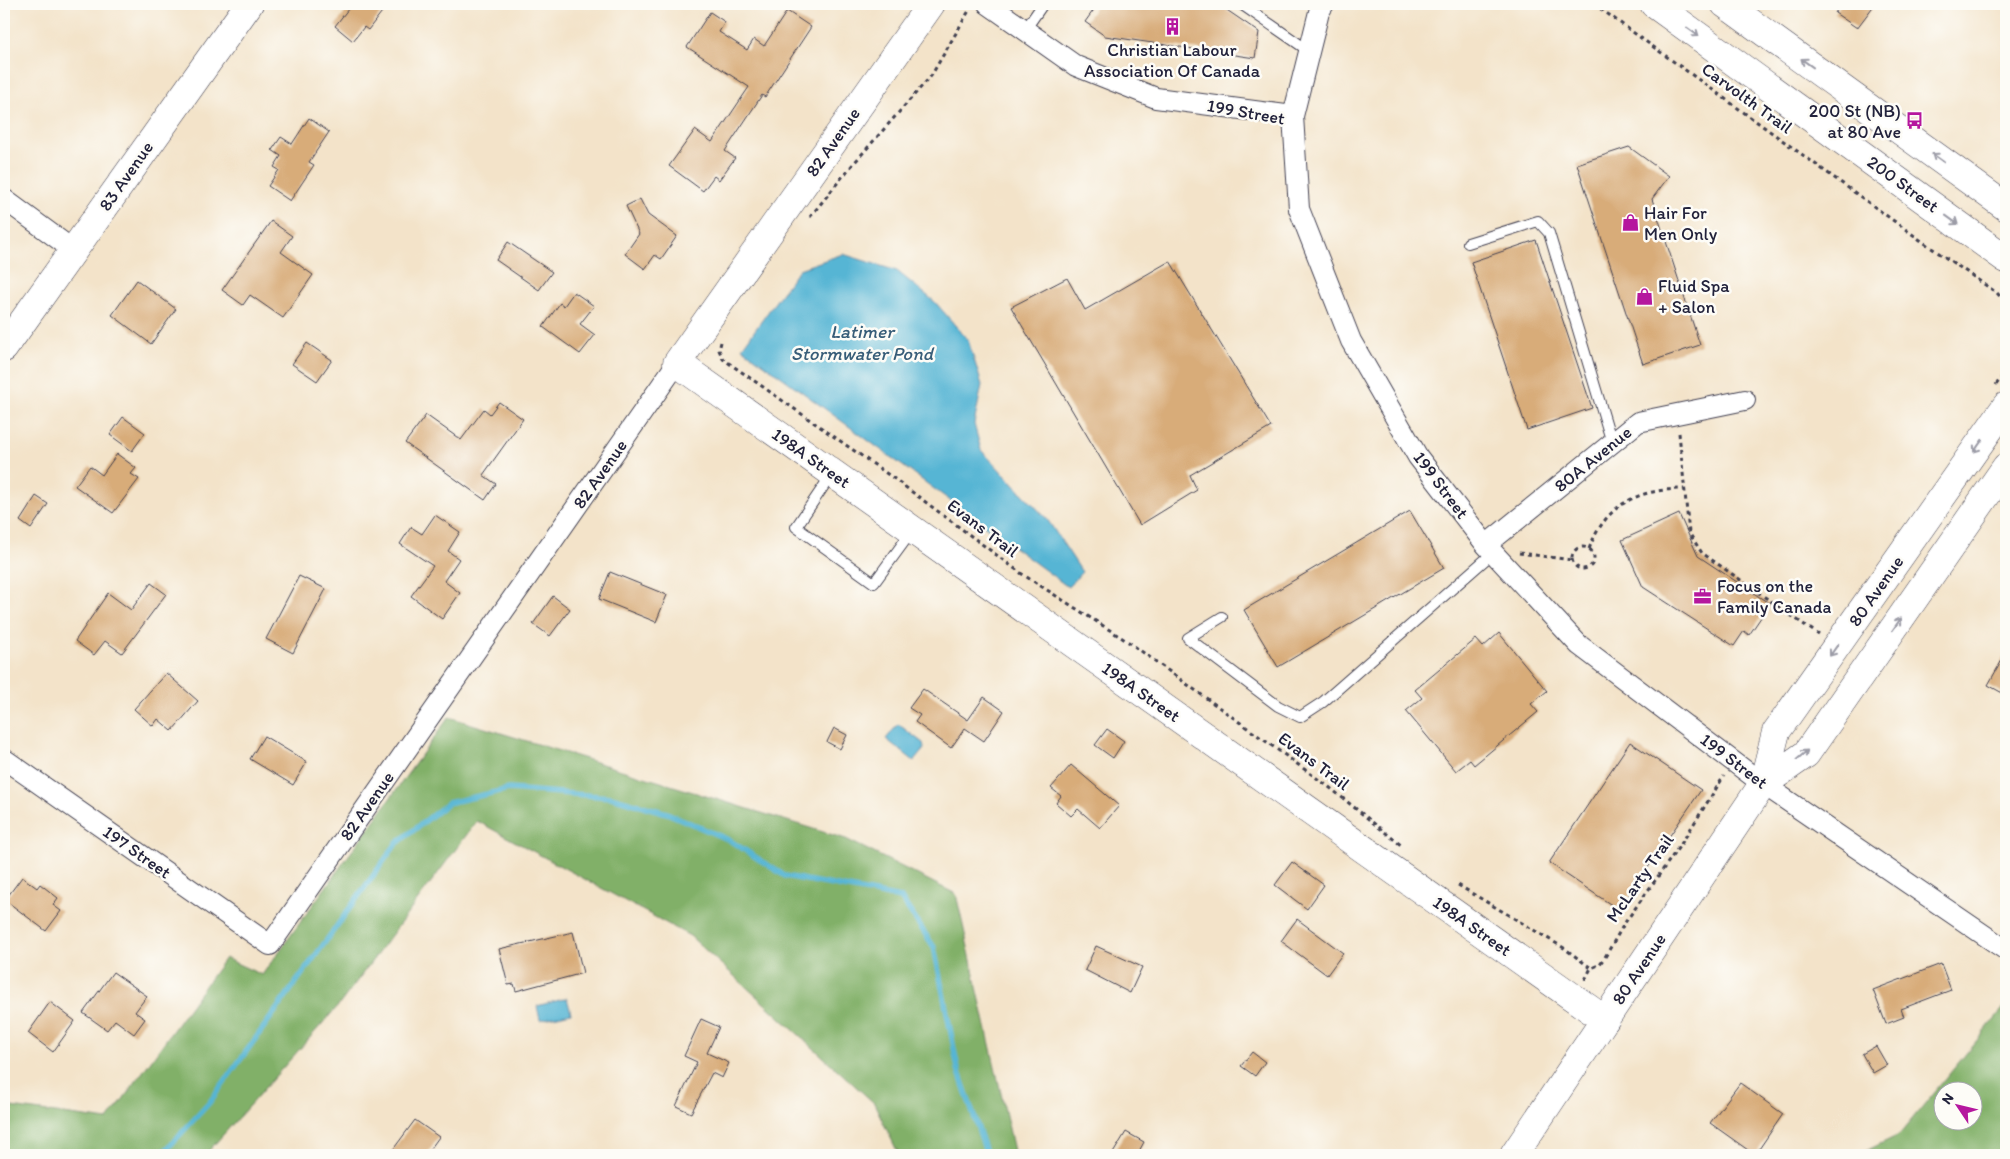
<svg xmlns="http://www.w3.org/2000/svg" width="2010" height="1159" font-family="Itim,sans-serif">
<rect width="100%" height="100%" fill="#fdfcf7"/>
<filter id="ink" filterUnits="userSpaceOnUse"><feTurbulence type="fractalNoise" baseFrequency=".02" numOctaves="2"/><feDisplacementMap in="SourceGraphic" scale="10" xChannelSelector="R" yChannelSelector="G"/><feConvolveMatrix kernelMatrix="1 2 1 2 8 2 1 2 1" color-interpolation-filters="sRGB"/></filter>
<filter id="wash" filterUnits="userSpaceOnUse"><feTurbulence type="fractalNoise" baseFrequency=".0096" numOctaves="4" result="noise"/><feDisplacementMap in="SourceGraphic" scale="20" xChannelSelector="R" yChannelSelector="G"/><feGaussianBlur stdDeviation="1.12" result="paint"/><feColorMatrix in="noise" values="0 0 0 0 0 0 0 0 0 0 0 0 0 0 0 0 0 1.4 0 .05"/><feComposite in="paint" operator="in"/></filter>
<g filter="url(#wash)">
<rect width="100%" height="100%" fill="#f3e3c9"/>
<path fill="#81b068" stroke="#526952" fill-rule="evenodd" d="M449,717L846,839L956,894L1015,1155H899L874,1103L690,936L477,821L339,1005L205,1155H4V1106L108,1120L225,958L262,975Z
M2006,1005V1155H1857L1899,1135ZM1942,1092H1972V1122H1942Z"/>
<path fill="#56b5d4" stroke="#3c6c88" d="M843,254L897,271L935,302L968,340L982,385L974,424L981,450L1047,519L1082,572L1068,587L742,348L799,269Z
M898,724L923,743L924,749L914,761L886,739Z
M567,998L571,1013L540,1020L537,1006Z"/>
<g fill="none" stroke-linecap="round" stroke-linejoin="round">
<path stroke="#56b5d4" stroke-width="5.5" d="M156,1155L166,1150L209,1103L396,844L448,803L509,789L611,797L667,813L729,840L785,876L901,898L934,947L958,1069L987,1155"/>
</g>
<g id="blocks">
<path fill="#d8ac79" d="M352,4H388L368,30L364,27L353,41L335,26Z
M1098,4H1218L1259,32L1255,58L1105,36L1085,22Z
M1841,4H1875L1857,28L1835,13Z
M787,11L811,27L765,97L762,95L725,151L735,158L719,180L714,176L703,191L669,166L695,130L712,142L749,87L687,47L710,12L725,22L719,32L747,50L754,39L764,46Z
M309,118L329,132L309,162L314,165L290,201L268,186L279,170L274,167L281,156L272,150L281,137L292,144Z
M1629,147L1669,176L1652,199L1700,345L1643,364L1577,164Z
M640,199L648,215L677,236L661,259L655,255L645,269L625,254L639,234L626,206Z
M271,221L292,236L281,252L313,275L283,318L250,295L243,305L222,290Z
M1536,240L1592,408L1527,430L1471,262Z
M508,242L552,272L539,290L496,260Z
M1170,261L1271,427L1190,475L1197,490L1140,525L1011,307L1067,278L1085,310Z
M137,280L176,309L151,344L112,315Z
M574,292L594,306L580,324L595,335L580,354L543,327L560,303L564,306Z
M307,343L332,360L317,381L292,364Z
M499,402L523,419L483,475L496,484L485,500L405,443L426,415L461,440L484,409L490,414Z
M123,417L145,433L132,451L110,435Z
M117,454L136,468L131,474L139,479L113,513L75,486L90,466L102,475Z
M36,496L48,504L31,529L20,521Z
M1410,511L1444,568L1278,667L1244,610Z
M1679,514L1698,556L1770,604L1749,635L1744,631L1734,646L1643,587L1622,540Z
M435,515L460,532L448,551L459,559L444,581L460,593L442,619L411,596L433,566L400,544L411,527L422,534Z
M610,572L667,595L656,622L599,599Z
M299,576L326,589L293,653L266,639Z
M151,583L166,594L122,653L105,641L94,655L75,641L108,593L131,610Z
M553,596L570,609L550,636L533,624Z
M1499,633L1547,691L1531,704L1538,712L1474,765L1470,760L1456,771L1406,711L1422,698L1415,690L1476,639L1483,647Z
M2006,653V695L1988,685Z
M166,673L198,701L172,731L158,719L153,726L134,709Z
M923,689L968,720L984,697L1004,711L984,741L965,728L951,748L915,722L920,715L909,708Z
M834,728L847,735L840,749L827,742Z
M1107,729L1124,741L1113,758L1095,745Z
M264,736L307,762L293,785L250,759Z
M1630,742L1701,790L1619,910L1549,863Z
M1071,765L1119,806L1100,828L1078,809L1071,816L1056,803L1061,796L1051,788Z
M1292,862L1324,885L1307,909L1275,885Z
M22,877L37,888L40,884L58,898L53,905L61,911L46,931L5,900Z
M1297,919L1343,953L1327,975L1281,941Z
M573,932L583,973L516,991L514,984L508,985L499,949Z
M1096,946L1142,967L1130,993L1085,970Z
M1941,964L1951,990L1901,1009L1904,1017L1886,1024L1873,990Z
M113,972L147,996L135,1012L145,1019L134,1034L115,1020L107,1030L83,1013Z
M50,1002L75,1021L53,1052L28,1033Z
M701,1019L719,1027L707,1053L729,1063L722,1078L712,1073L691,1113L676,1106L697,1062L684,1056Z
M1876,1046L1887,1065L1873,1073L1862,1054Z
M1252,1052L1265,1062L1255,1076L1241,1066Z
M1740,1083L1783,1114L1755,1155L1710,1123Z
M415,1120L439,1137L426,1155H389Z
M1126,1132L1144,1142L1137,1155H1112Z"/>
</g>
</g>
<g filter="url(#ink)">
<use href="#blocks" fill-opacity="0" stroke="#413f50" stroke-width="1"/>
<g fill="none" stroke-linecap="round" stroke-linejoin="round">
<defs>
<path id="lane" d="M1241,4L1309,51
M1025,30L1043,4
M1468,243L1538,221L1549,233L1612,443
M832,474L796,527L874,583L912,531
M1222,617L1188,638L1278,706L1300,717L1323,702L1494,552"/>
<path id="street" d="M988,4L1076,66L1156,98L1293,116
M1324,4L1319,12L1293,116L1299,209L1351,341L1418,457L1486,545L1579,645L1763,784L2006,950
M4,199L73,250
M1486,545L1638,422L1745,400
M4,759L270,945L677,363"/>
<path id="secondary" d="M931,4L677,363L1605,1020
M4,348L249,4
M1763,784L1806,754L2006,467
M1514,1155L1763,784L1776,732L2006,406"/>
<path id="primary" d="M1654,4L2006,259
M1725,4L2006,207"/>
</defs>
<use href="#lane" stroke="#413f50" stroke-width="12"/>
<use href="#street" stroke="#413f50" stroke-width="22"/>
<use href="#secondary" stroke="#413f50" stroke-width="29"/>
<use href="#primary" stroke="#413f50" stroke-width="29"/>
<path stroke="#413f50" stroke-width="3" stroke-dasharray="4 4" stroke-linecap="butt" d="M1594,4L1923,242L1997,293L2006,303
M810,217L848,170L931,76L970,9
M721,342L719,350L723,359L896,480L1022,574L1130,643L1329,787L1402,846
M1996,385L2006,371
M1679,433L1689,533L1702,553L1819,635
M1572 558a11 11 0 1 1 22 0a11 11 0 1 1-22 0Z
M1589,549C1606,504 1638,489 1684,489
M1519,553L1572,560
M1458,885L1564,948L1591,968
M1585,980L1591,968L1599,965L1605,957L1624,924L1681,844L1724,776"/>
<use href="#lane" stroke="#fff" stroke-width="10"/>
<use href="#street" stroke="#fff" stroke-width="20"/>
<use href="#secondary" stroke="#fff" stroke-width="28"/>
<use href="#primary" stroke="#fff" stroke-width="28"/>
</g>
<defs><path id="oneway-shaft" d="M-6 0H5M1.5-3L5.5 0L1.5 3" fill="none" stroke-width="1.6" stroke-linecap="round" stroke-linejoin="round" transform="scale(1.25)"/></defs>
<g stroke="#9c9ca7">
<use href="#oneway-shaft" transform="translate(1693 32) rotate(36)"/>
<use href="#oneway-shaft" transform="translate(1807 63) rotate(-144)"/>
<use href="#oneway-shaft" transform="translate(1938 158) rotate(-144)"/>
<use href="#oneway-shaft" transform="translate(1952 220) rotate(36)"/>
<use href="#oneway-shaft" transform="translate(1978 446) rotate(125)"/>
<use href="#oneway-shaft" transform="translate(1897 624) rotate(-55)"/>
<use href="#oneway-shaft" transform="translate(1834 650) rotate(125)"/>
<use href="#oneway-shaft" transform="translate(1802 755) rotate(-41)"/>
</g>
</g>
<defs>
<symbol id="building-bare" viewBox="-9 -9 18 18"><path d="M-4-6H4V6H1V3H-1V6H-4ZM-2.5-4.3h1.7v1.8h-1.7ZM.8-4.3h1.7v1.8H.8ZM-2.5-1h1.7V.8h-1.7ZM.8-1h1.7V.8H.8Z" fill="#b5179e" stroke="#fdfcf7" stroke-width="2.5" paint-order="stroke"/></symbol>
<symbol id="bus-bare" viewBox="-9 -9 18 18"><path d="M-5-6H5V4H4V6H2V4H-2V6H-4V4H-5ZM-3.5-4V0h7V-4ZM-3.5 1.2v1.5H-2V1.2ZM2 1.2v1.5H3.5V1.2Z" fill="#b5179e" stroke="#fdfcf7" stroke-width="2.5" paint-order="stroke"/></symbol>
<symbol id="shop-bare" viewBox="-9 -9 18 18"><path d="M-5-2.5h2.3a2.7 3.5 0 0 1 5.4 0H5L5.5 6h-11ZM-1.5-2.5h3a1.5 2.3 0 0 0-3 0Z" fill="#b5179e" stroke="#fdfcf7" stroke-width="2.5" paint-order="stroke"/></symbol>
<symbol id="office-bare" viewBox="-9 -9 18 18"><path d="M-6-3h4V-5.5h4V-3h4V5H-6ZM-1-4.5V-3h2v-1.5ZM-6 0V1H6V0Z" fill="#b5179e" stroke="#fdfcf7" stroke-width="2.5" paint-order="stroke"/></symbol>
</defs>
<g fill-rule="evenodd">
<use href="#building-bare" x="1160" y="14" width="25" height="25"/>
<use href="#bus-bare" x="1902" y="108" width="25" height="25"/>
<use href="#shop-bare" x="1618" y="210" width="25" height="25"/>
<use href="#shop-bare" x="1632" y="284" width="25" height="25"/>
<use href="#office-bare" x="1690" y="584" width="25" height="25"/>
</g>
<g text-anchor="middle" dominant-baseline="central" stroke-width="5" stroke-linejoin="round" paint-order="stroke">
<g font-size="18" fill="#22223b" stroke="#fdfcf7" text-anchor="start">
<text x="1172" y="50" text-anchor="middle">Christian Labour<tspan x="1172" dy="21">Association Of Canada</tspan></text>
<text x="1901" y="111" text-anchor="end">200 St (NB)<tspan x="1901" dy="21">at 80 Ave</tspan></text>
<text x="1644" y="213">Hair For<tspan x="1644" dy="21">Men Only</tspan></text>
<text x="1658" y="286">Fluid Spa<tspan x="1658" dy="21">+ Salon</tspan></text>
<text x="1717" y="586">Focus on the<tspan x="1717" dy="21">Family Canada</tspan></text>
</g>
<g font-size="18" fill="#22223b" stroke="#fdfcf7">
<text transform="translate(1747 98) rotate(36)">Carvolth Trail</text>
<text transform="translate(1246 112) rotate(10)">199 Street</text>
<text transform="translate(833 142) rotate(-55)">82 Avenue</text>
<text transform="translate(126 176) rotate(-55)">83 Avenue</text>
<text transform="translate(1903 184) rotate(36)">200 Street</text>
<text transform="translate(811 458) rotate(35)">198A Street</text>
<text transform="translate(1593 459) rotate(-39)">80A Avenue</text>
<text transform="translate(600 474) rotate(-55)">82 Avenue</text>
<text transform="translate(1441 485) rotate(53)">199 Street</text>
<text transform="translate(983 528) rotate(37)">Evans Trail</text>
<text transform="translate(1876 591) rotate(-55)">80 Avenue</text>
<text transform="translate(1141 692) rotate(35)">198A Street</text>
<text transform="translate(1314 761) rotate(37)">Evans Trail</text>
<text transform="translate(1734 761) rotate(37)">199 Street</text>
<text transform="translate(367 806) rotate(-55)">82 Avenue</text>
<text transform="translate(137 852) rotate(35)">197 Street</text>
<text transform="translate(1640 878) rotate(-55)">McLarty Trail</text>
<text transform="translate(1472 926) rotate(35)">198A Street</text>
<text transform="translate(1639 969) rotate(-56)">80 Avenue</text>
</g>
<g font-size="19" font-style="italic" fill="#375d78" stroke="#fdfcf7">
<text x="862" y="331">Latimer<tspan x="862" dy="22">Stormwater Pond</tspan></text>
</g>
</g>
<rect width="2010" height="1159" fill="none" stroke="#fdfcf7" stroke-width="20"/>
<g transform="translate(1958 1106) rotate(305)"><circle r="24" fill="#fdfcf7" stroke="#a5a5ac"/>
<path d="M0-4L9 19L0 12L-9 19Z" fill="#b5179e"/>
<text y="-8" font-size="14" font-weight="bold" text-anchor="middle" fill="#22223b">N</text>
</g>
</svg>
